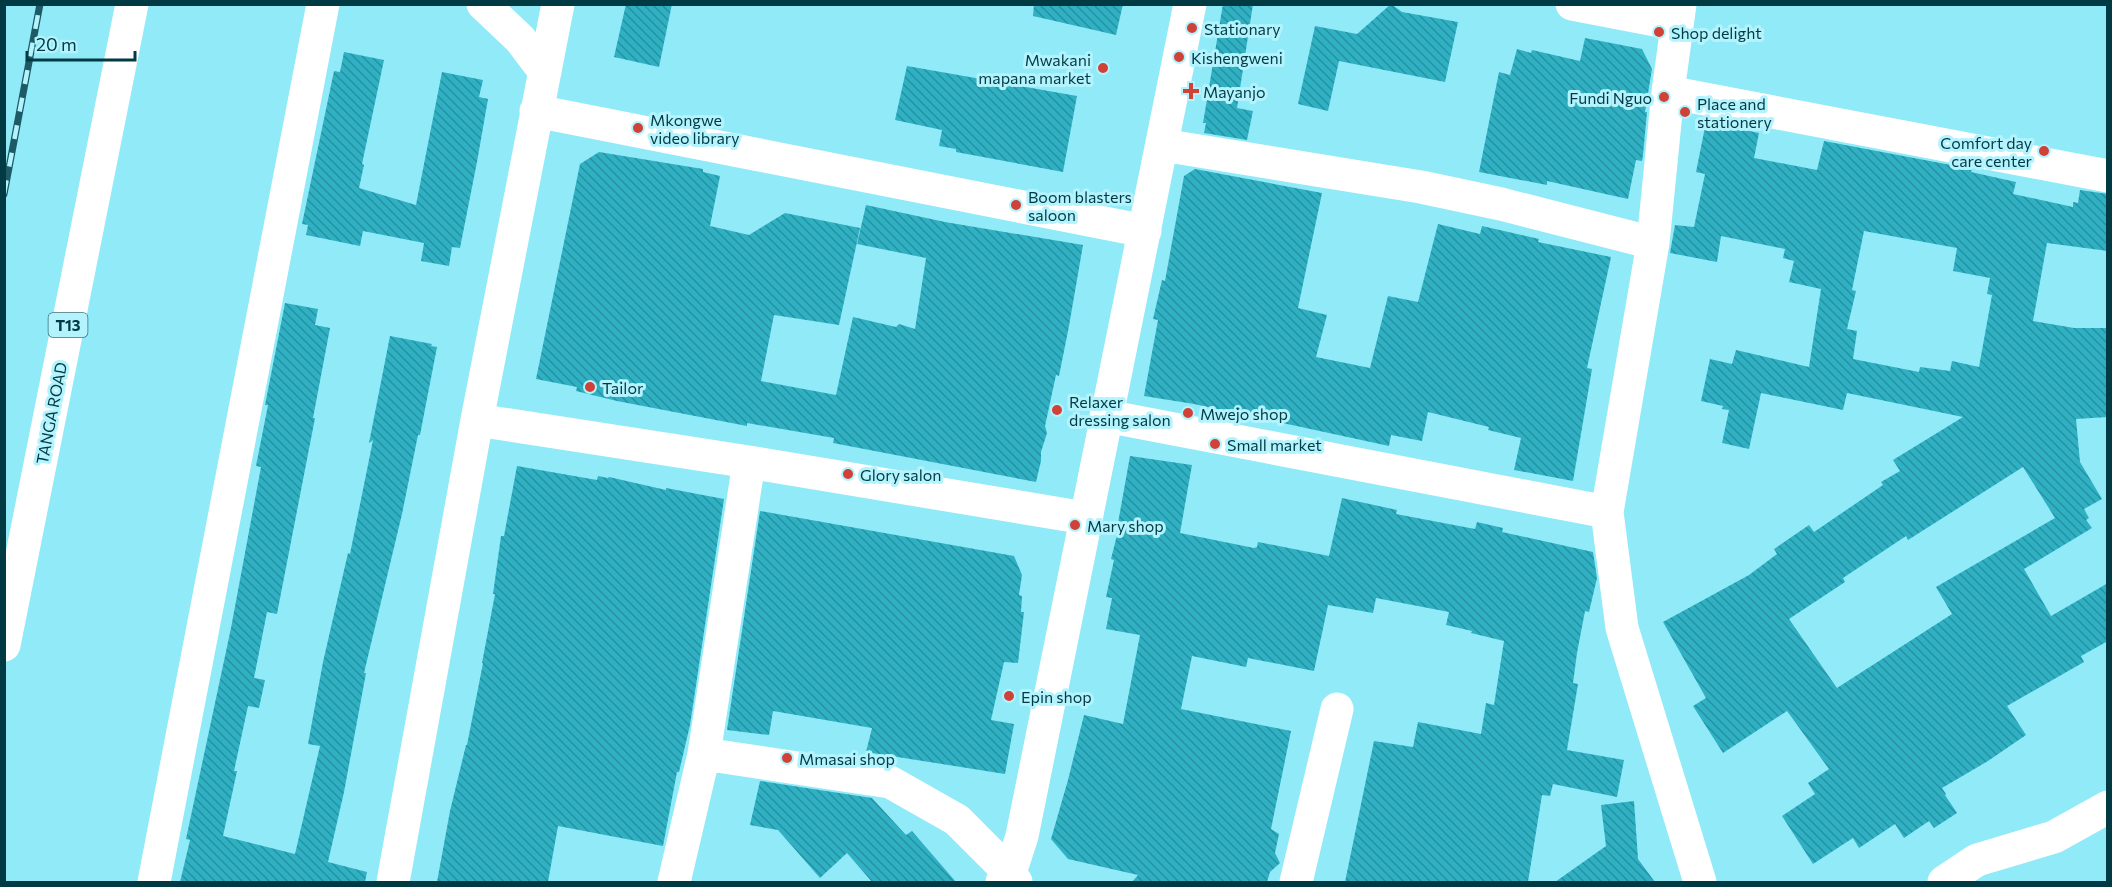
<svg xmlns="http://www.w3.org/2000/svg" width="2112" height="887" font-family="Commissioner,sans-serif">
<defs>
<pattern id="building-back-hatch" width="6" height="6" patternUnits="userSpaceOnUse" patternTransform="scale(1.5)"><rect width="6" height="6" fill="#30b1c3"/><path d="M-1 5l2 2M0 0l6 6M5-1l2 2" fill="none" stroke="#2691a0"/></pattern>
</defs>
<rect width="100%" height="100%" fill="#91eaf8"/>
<path fill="url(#building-back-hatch)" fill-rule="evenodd" d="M626,4H672L659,67L614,57Z
M1034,4H1123L1116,35L1033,16Z
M1223,4H1253L1237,108L1253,111L1247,140L1204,133L1206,123H1203Z
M1391,4L1402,12L1458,22L1445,82L1339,61L1328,111L1298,104L1315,26L1357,34Z
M1585,38L1642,49L1652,69L1645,112H1647L1643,155L1642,161L1636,160L1628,199L1547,181V185L1479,172L1499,72L1510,75L1517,49L1531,53L1532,50L1580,61Z
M344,52L384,60L362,164L364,165L359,188L416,205L442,72L483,80L479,97L488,99L477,162L460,248L452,247L449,266L421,261L424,243L363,231L360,246L306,235L308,225L302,224L334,71L340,72Z
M907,66L1077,96L1063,172L956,152V149L939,146L942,130L895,120Z
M1706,122L1759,133L1754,158L1817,170L1824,141L1972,169L1971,172L2016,182L2013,194L2073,207V202L2078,203L2080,190L2108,194V251L2047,243L2033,321L2074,328H2108V417L2076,419L2080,462L2102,499L2084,509L2089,518L2086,520L2092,528L2024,569L2051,616L2108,583V641L2081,656L2084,662L2007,706L2026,735L1988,761L1942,788L1946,794L1945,795L1957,813L1934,828L1929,821L1904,838L1895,824L1859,848L1853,838L1813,864L1782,816L1815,794L1808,783L1829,769L1787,711L1723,753L1693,706L1706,698L1663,622L1749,575L1777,554L1774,549L1809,525L1814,532L1883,485L1881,482L1900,471L1893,460L1963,417L1847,393L1843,410L1761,393L1749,449L1722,443L1729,410L1722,409L1723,406L1701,401L1710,359L1732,364L1736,350L1809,367L1821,289L1789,282L1794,261L1783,258L1785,249L1721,236L1717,262L1670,253L1675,225L1694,227L1705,174L1696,172ZM1864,231L1957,248L1953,271L1990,278L1987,294L1992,295L1979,367L1952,361L1950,371L1920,367L1919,372L1853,359L1857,331L1847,329L1856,291L1852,290ZM2023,467L2055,518L1936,587L1952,614L1837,688L1789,619L1845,582L1843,578L1906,536L1908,540Z
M599,152L703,169V172L720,176L710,226L749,235L785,213L860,228L839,325L774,315L761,381L836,395L853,317L896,327L899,324L915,329L926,258L857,244L866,205L945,222L1083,245L1069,326L1059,376L1056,375L1045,426L1047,433L1041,452V461L1036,482L833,443L834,438L747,423V426L617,401L576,391L577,387L536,379L580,164Z
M1195,169L1322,193L1298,308L1327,315L1316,357L1370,368L1388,296L1418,302L1438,224L1480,234L1482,226L1539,239L1538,242L1611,257L1587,368L1592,369L1573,481L1514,470L1521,438L1488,430L1489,427L1428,412L1422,441L1391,435L1389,446L1194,404L1144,396L1158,320L1153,319L1162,280L1165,281L1184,176Z
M285,303L318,309L315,325L330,328L313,418H315L277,614L267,612L254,678L265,680L259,708L248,706L234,771H237L223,836L295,854L320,746L308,744L323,662L348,553L350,554L373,440L369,443L390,336L432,344L431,346L437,347L420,435H418L402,514L364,673H366L344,792L328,862L367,872L365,882H180L190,840L186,839L231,628L261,467L256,466L268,405H265Z
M1130,456L1192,465L1180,533L1254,548L1257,547L1258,542L1329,556L1342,498L1397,510L1396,514L1475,529L1477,522L1503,528L1502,532L1593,552L1597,578L1589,612L1585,611L1577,653L1573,683L1578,684L1567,750L1624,760L1617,797L1553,784L1550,796L1542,795L1528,882H1345L1374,741L1413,747L1418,722L1481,734L1486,703L1494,705L1504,641L1471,633L1472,631L1446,625L1449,612L1376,598L1373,613L1328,605L1314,671L1248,658L1246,667L1192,656L1181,709L1291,731L1271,829L1279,834L1275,853L1280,863L1270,872L1267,882H1132L1138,875L1068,859L1051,839L1068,780L1084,715L1123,724L1140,635L1106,629L1112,598L1106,597L1114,560L1111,559L1120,523H1118Z
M517,466L597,480L598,476L608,478L609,477L666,490V488L724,499L690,725L679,772H677L663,846L558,826L548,882H437L450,811L466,745H467L483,663H482L495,594H493L501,536H504Z
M760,511L1014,556L1022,575L1019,595L1022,596L1021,612H1024L1018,663L1004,662L991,720L1014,724L1005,774L866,752L872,728L773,711L769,735L727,730Z
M760,781L872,798L906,835L912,831L956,882H872L847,853L820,878L778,830L750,825Z
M1634,801L1638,859L1655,882H1555L1606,846L1601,805Z"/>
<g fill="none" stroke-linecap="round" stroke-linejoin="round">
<path stroke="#fff" stroke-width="33" d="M483,4L520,39L545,72
M1572,4L1676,24
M1680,4L1668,92L1653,243L1607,512L1622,628L1700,882
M1668,92L2108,176
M536,111L1145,231
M1162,145L1421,187L1501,204L1653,243
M1106,416L1607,512
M477,420L749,462L1085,518
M704,754L890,782L957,820L1010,873L1016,882
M154,882L323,4
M393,882L477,420L558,4
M674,882L704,754L749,462
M1002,882L1010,873L1022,836L1190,4
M1296,882L1337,709
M1944,882L1977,860L2054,837L2108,807"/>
<path stroke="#fff" stroke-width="33" d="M4,645L132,4"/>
<defs>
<path id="rail" d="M4,194L40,4"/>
</defs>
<use href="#rail" stroke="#1c5b65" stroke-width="7"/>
<use href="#rail" stroke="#b3f3fe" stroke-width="4.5" stroke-dasharray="14" stroke-linecap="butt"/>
</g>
<g fill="#d04237" stroke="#b3f3fe" stroke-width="2">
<circle cx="1192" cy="28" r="6"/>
<circle cx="1659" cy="32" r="6"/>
<circle cx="1179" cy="57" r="6"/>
<circle cx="1103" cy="68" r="6"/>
<path d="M1188 82h6v6h6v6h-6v6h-6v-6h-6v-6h6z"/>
<circle cx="1664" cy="97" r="6"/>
<circle cx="1685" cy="112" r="6"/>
<circle cx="638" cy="128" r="6"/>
<circle cx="2044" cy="151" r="6"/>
<circle cx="1016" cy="205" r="6"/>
<circle cx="590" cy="387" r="6"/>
<circle cx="1057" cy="410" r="6"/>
<circle cx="1188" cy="413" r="6"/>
<circle cx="1215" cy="444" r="6"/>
<circle cx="848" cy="474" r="6"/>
<circle cx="1075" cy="525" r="6"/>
<circle cx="1009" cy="696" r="6"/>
<circle cx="787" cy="758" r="6"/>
</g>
<g text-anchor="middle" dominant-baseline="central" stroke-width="6" stroke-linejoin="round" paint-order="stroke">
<rect fill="#b3f3fe" stroke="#36727a" stroke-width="1.5" x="48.5" y="313" width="39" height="24" rx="4.5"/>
<g font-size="15" font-weight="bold" fill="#013a42">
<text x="68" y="325">T13</text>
</g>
<g font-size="16" fill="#013a42" stroke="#b3f3fe" text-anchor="start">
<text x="1204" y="28">Stationary</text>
<text x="1671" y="32">Shop delight</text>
<text x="1191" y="57">Kishengweni</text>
<text x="1091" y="59" text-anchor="end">Mwakani<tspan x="1091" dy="18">mapana market</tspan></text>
<text x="1203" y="91">Mayanjo</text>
<text x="1652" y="97" text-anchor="end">Fundi Nguo</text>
<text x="1697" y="103">Place and<tspan x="1697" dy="18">stationery</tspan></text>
<text x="650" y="119">Mkongwe<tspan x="650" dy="18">video library</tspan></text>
<text x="2032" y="142" text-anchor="end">Comfort day<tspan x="2032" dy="18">care center</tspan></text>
<text x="1028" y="196">Boom blasters<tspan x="1028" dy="18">saloon</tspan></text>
<text x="602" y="387">Tailor</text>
<text x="1069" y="401">Relaxer<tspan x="1069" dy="18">dressing salon</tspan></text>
<text x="1200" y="413">Mwejo shop</text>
<text x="1227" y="444">Small market</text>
<text x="860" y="474">Glory salon</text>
<text x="1087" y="525">Mary shop</text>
<text x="1021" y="696">Epin shop</text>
<text x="799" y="758">Mmasai shop</text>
</g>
<g font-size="16" fill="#013a42" stroke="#b3f3fe">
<text transform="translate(51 413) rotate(-79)">TANGA ROAD</text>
</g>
</g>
<rect width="2112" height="887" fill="none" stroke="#013a42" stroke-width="12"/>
<path d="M27 51v9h108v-9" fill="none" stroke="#013a42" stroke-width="3"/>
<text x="36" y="51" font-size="18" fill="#013a42" stroke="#b3f3fe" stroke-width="4.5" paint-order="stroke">20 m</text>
</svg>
